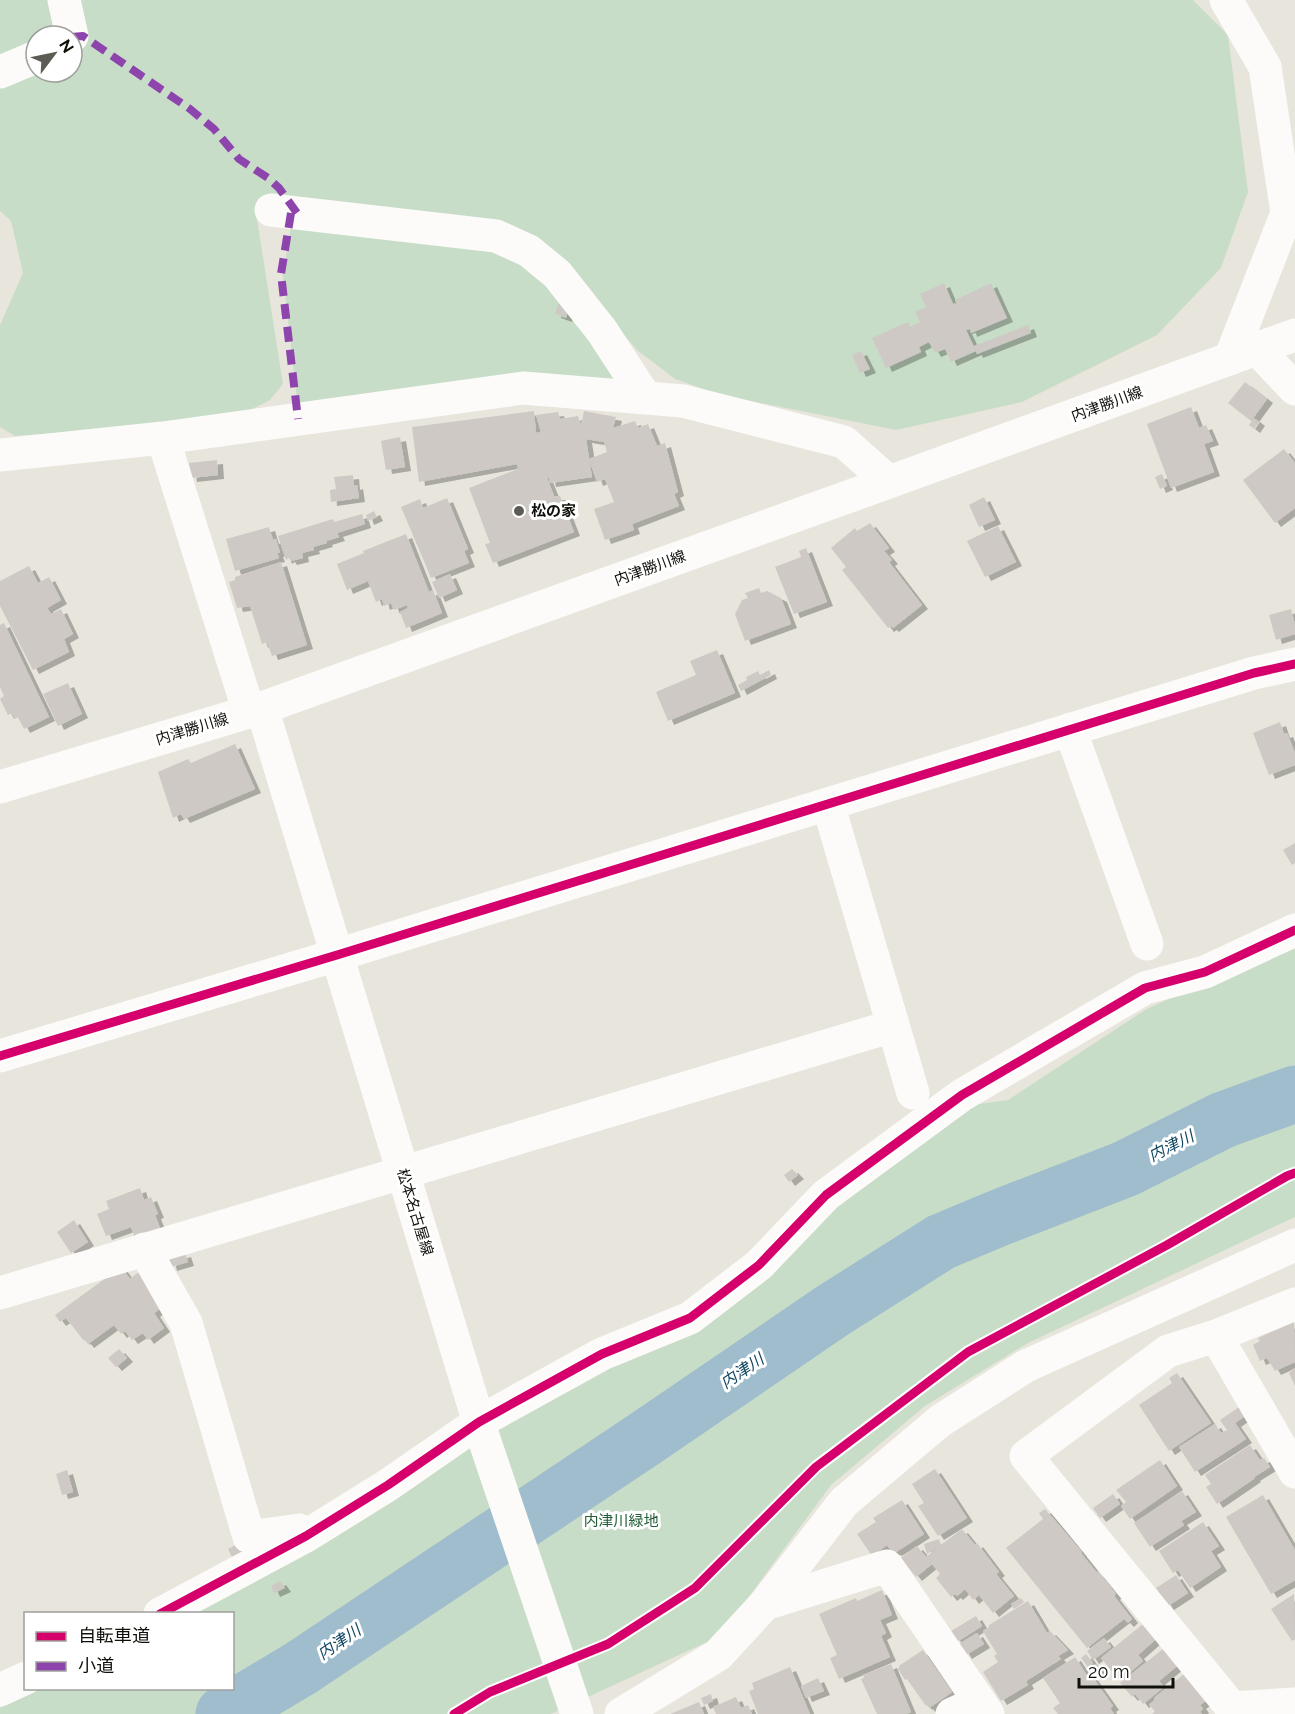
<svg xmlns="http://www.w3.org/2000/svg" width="1295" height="1714" font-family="Raleway,'Noto Sans JP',sans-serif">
<defs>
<filter id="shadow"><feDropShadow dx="6" dy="4" stdDeviation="0" flood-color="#0004"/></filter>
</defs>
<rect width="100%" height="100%" fill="#e8e6dc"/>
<path fill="#c8ddc7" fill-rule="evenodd" d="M0,0H1193L1228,35L1248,192L1221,268L1157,335L1022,402L896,430L720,395L675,379L637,350L556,256L261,201L257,219L283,384L270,400L248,411L124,428L15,436L0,427V325L23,273L11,221L0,211ZM36,36H72V72H36Z
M292,219L527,254L632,385L298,408L283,276Z
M1295,940V1217L1028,1343L925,1406L831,1485L720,1636L551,1714H0V1708L39,1689L232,1688V1614L186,1613L603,1363L971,1105L1008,1100L1145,1010Z"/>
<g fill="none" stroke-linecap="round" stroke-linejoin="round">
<path stroke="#a0bdce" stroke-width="57" d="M224,1714L301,1668L643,1440L832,1311L941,1242L1001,1217L1125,1169L1223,1120L1295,1094"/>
</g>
<path fill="#cec9c4" filter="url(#shadow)" d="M944,283L953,304L957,303L955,300L991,283L1007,318L971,333L970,329L966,330L976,351L951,362L945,349L935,353L929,342L919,347L921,352L886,368L872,338L908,322L910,327L920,322L915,312L926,307L920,294Z
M558,304L569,308L566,318L555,314Z
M1028,325L1031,333L977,354L974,346Z
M861,351L870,369L860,373L852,355Z
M1245,382L1267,399L1251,421L1228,403Z
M1191,407L1199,428L1206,425L1213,441L1204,444L1214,472L1171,488L1147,424Z
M534,411L536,433L541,432L536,415L558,412L560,419L578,416L581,426L584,411L616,417L613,428L635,421L638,428L648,424L657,446L665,443L678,492L674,494L679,506L632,524L634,530L605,540L594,509L614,502L605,479L597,482L589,459L607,452L604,442L586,439L592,477L550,483L549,478H547L554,496H560L574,532L493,563L485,544L490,543L469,488L518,469L517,464L419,482L412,427Z
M1254,418L1259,422L1254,429L1249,425Z
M400,437L405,467L386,470L381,441Z
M1284,449L1295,463V508L1275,523L1243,480Z
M217,460L218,475L191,478L189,463Z
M1162,474L1167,486L1160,489L1155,477Z
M353,475L354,486L357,485L359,498L331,502L330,490L336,489L334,477Z
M984,497L995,520L979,527L969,505Z
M447,498L468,549L464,551L469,563L431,578L401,507L420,499L423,508Z
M374,511L377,517L368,521L366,515Z
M362,514L365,524L337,533L339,537L326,541L327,543L313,547L314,550L302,553L303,558L291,561L289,558L286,560L278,536L333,519L334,522Z
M870,523L889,548L884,551L892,560L889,562L922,605L893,628L891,626L888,628L842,570L846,567L831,548L855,528L857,531Z
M998,526L1016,562L985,577L967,541Z
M269,527L273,540L276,539L280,553H277L279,558L235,571L226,539Z
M406,534L429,592L433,590L442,613L406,628L400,612L408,608L407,605L394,610L391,603L384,606L382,599L376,602L368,581L347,590L337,564L364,553L363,551Z
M806,548L827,602L794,614L775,567L801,557L799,551Z
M281,562L307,645L272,656L267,642L262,644L250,606L237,608L229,582L235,580V577Z
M29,566L38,583L49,577L61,600L47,608L51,614L61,609L73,634L64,639L69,652L33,670L0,606V581Z
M450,574L457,590L439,598L432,582Z
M759,588L761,593L767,591L781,598L791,624L745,641L735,614L742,600L748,598L745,593Z
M1291,609L1295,625V634L1276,640L1269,615Z
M4,623L49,717L24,729L18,717L15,719L12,713L8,715L0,699L4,696L0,687V625Z
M717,650L735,693L668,721L656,692L696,675L690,661Z
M769,670L771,675L741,691L738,685L747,680L746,677L758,671L760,675Z
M68,683L82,714L58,726L43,694Z
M1280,722L1284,734L1287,733L1295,753V765L1269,775L1253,733Z
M235,744L255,789L184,819L181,814L173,818L158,772L188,759L191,763Z
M1295,843V863L1292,865L1283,850Z
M792,1169L798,1175L789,1182L784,1175Z
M140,1188L144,1200L151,1197L158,1214L155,1215L160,1228L135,1238L131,1227L106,1236L97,1214L109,1209L106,1201Z
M74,1220L88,1242L71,1253L57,1232Z
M185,1253L188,1262L171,1267L169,1258Z
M121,1267L130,1279L140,1271L161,1308L154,1313L164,1328L148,1340L143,1333L132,1340L125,1331L121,1334L114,1325L88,1344L85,1340L84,1341L66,1318L60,1322L55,1315Z
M1294,1322L1295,1362L1275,1371L1267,1358L1260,1361L1253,1345L1260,1341L1258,1339L1260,1337Z
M119,1349L127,1358L116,1367L108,1358Z
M1295,1368V1386L1289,1373Z
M1177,1373L1211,1423L1169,1451L1139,1405L1172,1383L1169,1378Z
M1239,1407L1245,1416L1235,1423L1246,1439L1195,1472L1179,1447L1215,1424L1221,1433L1227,1430L1220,1420Z
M1250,1445L1260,1460L1264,1458L1270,1467L1254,1477L1255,1478L1217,1504L1206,1487L1211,1484L1205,1475Z
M1160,1460L1177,1486L1130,1519L1121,1506L1126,1502L1116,1490Z
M935,1469L967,1518L938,1536L918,1506L924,1503L912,1484Z
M67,1470L73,1492L62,1495L56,1474Z
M1182,1491L1196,1512L1181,1521L1184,1525L1150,1547L1134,1523Z
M1113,1494L1120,1504L1100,1518L1093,1508Z
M1263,1495L1295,1550V1580L1271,1594L1226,1517Z
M902,1500L924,1534L896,1552L895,1551L892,1552L887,1545L872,1556L857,1534L876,1522L873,1518Z
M1045,1509L1082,1552L1081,1553L1097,1573L1098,1571L1116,1594L1114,1596L1132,1619L1128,1623L1124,1619L1087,1648L1006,1548L1043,1519L1039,1513Z
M1203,1522L1219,1546L1211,1551L1221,1567L1190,1588L1178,1570L1173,1573L1159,1551Z
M962,1529L975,1545L977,1543L999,1572L996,1574L1014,1596L993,1613L979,1595L973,1600L965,1589L957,1596L955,1594L951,1597L936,1578L940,1574L932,1564L916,1577L901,1558L917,1546L926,1557L941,1545L927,1554L924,1544L939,1539L941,1545Z
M241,1542L245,1550L232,1557L228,1549Z
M1176,1575L1188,1593L1168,1606L1156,1588Z
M280,1581L285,1588L274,1593L271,1586Z
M882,1590L892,1615L880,1620L886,1633L881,1636L890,1657L839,1679L830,1658L837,1655L819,1614L856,1598L857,1601Z
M1294,1594L1295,1639L1292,1641L1271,1609Z
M1021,1598L1024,1602L1014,1609L1011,1604Z
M1028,1601L1047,1633L1050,1631L1068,1650L1058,1656L1061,1659L1026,1681L1028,1685L1001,1701L983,1672L998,1662L994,1656L997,1654L983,1631L989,1627V1625Z
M976,1616L982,1626L957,1642L951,1631Z
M1143,1624L1155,1640L1138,1655L1143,1661L1120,1681L1101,1658Z
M977,1633L984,1644L966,1655L959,1644Z
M1104,1638L1111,1647L1093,1660L1087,1651Z
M1163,1649L1177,1666L1159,1681L1164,1687L1143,1704L1135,1694L1132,1697L1120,1683Z
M923,1650L952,1692L929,1708L927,1705L926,1706L907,1679L905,1680L898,1669L900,1665Z
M1086,1654L1093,1663L1088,1667L1081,1658Z
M1075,1657L1088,1677L1091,1675L1113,1706L1110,1708L1114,1714H1058L1053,1708L1060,1703L1043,1678Z
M891,1664L911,1712L906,1714H877L861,1679L864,1678L863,1675Z
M1096,1664L1101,1672L1097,1675L1091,1667Z
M790,1667L810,1714H758L749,1691L754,1689L752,1683Z
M1184,1674L1207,1700L1200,1705L1203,1709L1200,1712L1202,1714H1152L1155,1711L1149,1705L1155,1700L1154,1698Z
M818,1678L824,1691L806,1698L801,1686Z
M711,1694L713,1701L704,1705L701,1698Z
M736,1697L741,1708L748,1705L752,1714H716L713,1707Z
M699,1702L704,1714H670Z"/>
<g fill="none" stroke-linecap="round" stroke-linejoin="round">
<path stroke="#fcfbfa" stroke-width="33" d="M64,0L72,36
M1226,0L1265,67L1287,213L1230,359
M0,72L36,57
M271,210L496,236L529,251L557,274L602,331L645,397
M1257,349L1295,389
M163,438L249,712
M0,455L163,438L523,388L683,401L844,442L889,482
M1070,729L1147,944
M828,804L913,1093
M0,1056L337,955L1254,673L1295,664
M144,1249L186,1323L249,1537L299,1530L301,1532
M0,1293L893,1026
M1295,1304L1216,1336L1168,1351L1026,1456L1232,1708L1295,1704
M1216,1336L1295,1472
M765,1604L887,1566L988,1714
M160,1614L306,1536L388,1485L479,1422L602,1354L690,1318L759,1265L826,1195L962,1095L1145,988L1205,972L1295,930
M0,1690L26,1678
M621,1714L718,1655L765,1604L844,1502L940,1421L1026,1366L1295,1245
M952,1714L979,1702"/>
<path stroke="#fcfbfa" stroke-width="33" d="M262,708L483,1436L577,1714
M0,787L262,708L889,482L1295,335"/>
<path stroke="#8e44ad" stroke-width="8" stroke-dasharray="15 8" stroke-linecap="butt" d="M72,37L83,36L190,109L214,129L239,159L268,178L279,188L297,213
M291,213L281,274L298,419"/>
<defs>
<path id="cycleway" d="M0,1056L337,955L1254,673L1295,664
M160,1614L306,1536L388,1485L479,1422L602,1354L690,1318L759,1265L826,1195L962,1095L1145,988L1205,972L1295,930
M454,1714L490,1692L608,1644L695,1588L816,1467L968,1352L1167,1245L1287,1176L1295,1173"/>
</defs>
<use href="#cycleway" stroke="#fff" stroke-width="13"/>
<use href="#cycleway" stroke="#d6006c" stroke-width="9"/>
</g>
<circle fill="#5c5b54" stroke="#fff" stroke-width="2" cx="519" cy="511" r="6"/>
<g text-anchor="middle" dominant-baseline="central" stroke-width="6" stroke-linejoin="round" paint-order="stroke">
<g font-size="15" fill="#10100a" stroke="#fff">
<text transform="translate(1107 404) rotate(-20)">内津勝川線</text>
<text transform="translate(650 568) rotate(-20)">内津勝川線</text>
<text transform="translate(192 729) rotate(-17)">内津勝川線</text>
<text transform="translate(415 1212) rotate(73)">松本名古屋線</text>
</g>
<g font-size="15" font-weight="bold" fill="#10100a" stroke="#fff" text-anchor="start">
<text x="531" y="511">松の家</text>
</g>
<g font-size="15" fill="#215d35" stroke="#fff">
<text x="621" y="1521">内津川緑地</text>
</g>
<g font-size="16" font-style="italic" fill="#0f4561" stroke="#fff">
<text transform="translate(1171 1146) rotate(-27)">内津川</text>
<text transform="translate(742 1371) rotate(-34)">内津川</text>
<text transform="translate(339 1642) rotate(-34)">内津川</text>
</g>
</g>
<rect x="24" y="1612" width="210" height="78" fill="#ffffff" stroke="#9f9f9d" stroke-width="1.5"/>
<rect x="36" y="1632" width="30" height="9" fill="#d6006c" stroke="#9f9f9d" stroke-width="1.5"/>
<text x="78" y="1642" font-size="18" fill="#10100a">自転車道</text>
<rect x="36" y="1662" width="30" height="9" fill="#8e44ad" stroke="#9f9f9d" stroke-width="1.5"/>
<text x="78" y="1672" font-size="18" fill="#10100a">小道</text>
<g transform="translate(54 54) rotate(58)"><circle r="28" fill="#ffffff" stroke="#9f9f9d" stroke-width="1.5"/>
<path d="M0-4.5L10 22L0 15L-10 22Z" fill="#5c5b54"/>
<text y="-9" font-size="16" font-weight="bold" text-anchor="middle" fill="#10100a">N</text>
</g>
<path d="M1079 1678v9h94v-9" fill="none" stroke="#10100a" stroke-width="3"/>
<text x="1088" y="1678" font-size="18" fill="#10100a" stroke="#ffffff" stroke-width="4.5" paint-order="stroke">20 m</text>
</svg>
